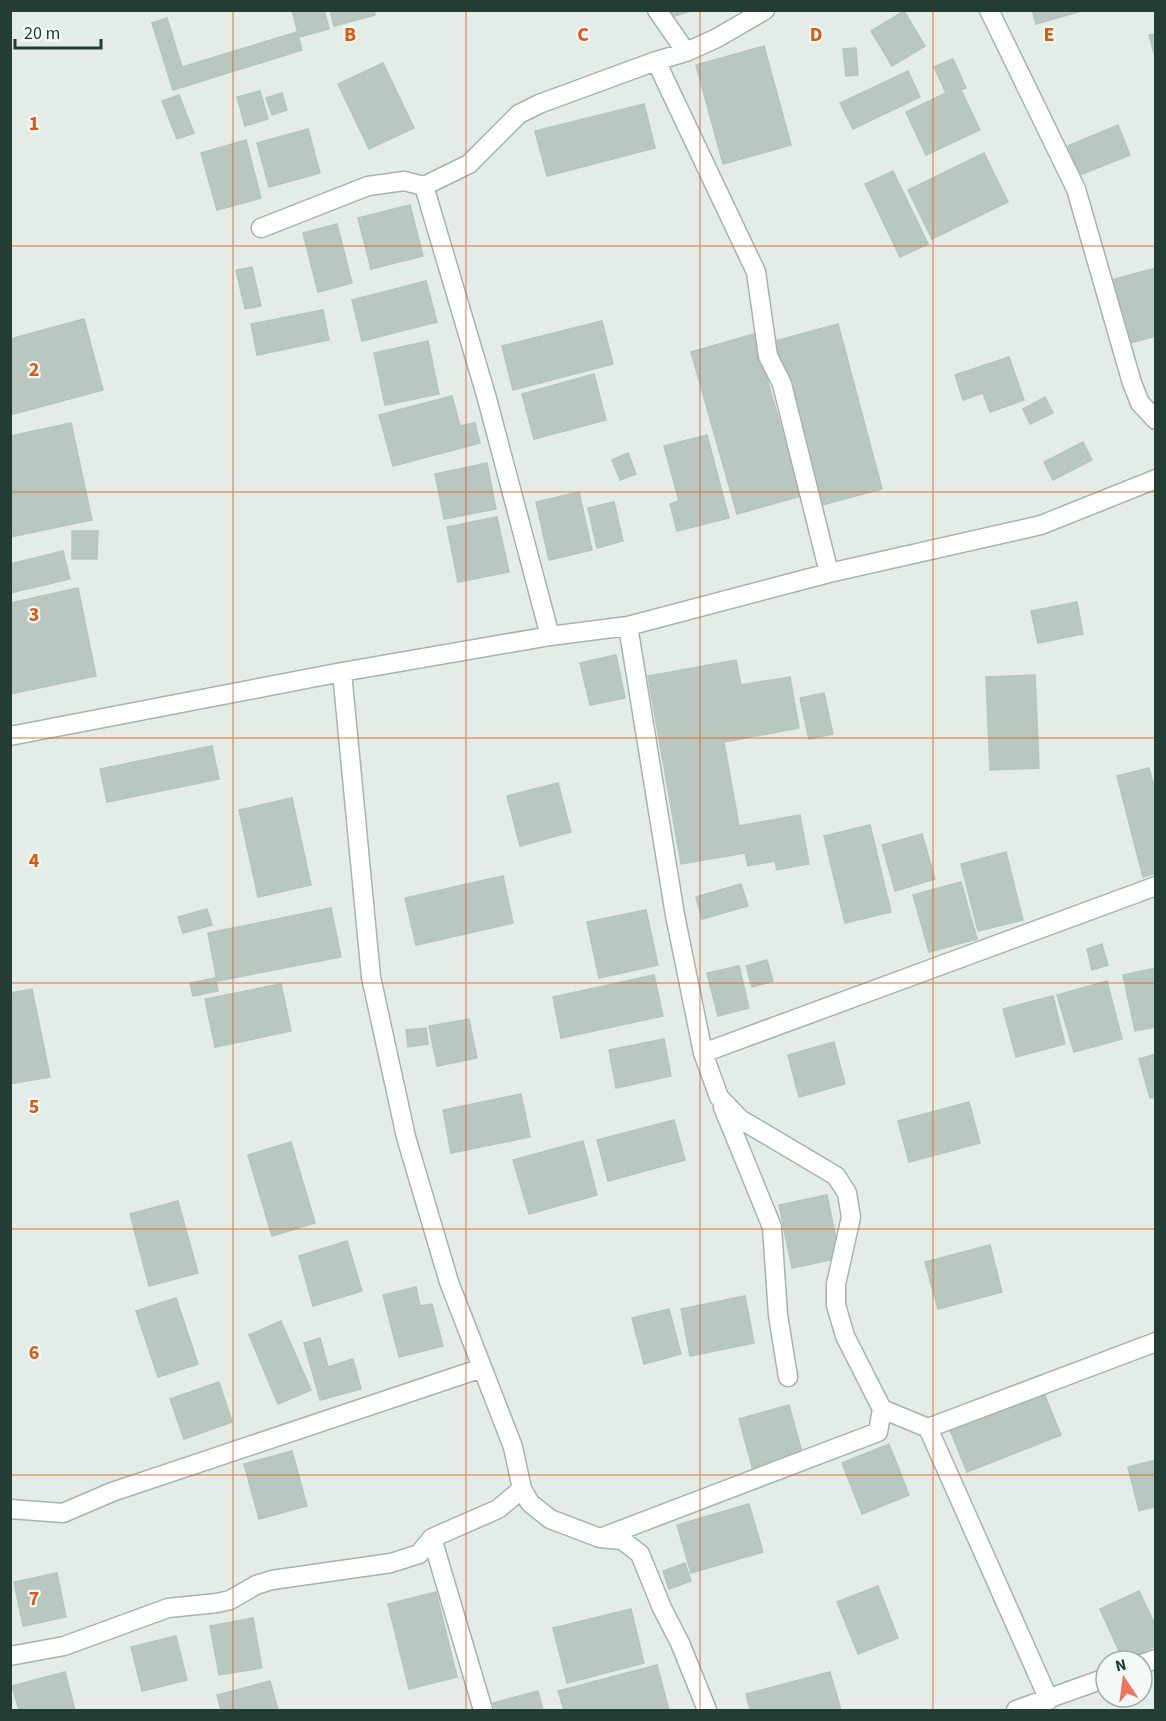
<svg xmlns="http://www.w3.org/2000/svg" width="1166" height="1721" font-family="'Source Sans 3',sans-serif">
<rect width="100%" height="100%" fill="#e3ece7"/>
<path fill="#b8c7c0" stroke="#b5c6be" stroke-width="1.5" d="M292,10H324L329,29L299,37Z
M330,10H374L375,15L334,26Z
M663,10H694L665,19Z
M1032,10H1077L1078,12L1036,24Z
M904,11L925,46L892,66L871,31Z
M167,18L182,67L297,32L302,50L173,90L152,23Z
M1156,34V60L1149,35Z
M764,46L791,145L723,164L696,65Z
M856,48L858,75L846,76L843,49Z
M953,59L966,88L961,90L980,130L926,155L906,112L946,93L934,67Z
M383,63L414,128L369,149L338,84Z
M908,71L920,97L853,129L840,103Z
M260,91L268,119L245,126L237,97Z
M282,93L287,110L272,115L266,98Z
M179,95L194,133L177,139L162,101Z
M644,104L655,148L547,176L535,131Z
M1118,125L1130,155L1080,175L1068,146Z
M308,129L320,173L269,187L257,143Z
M246,140L261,198L217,210L201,153Z
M984,153L1008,202L932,239L908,190Z
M893,171L928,244L900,257L865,184Z
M410,205L423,256L371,269L358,218Z
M337,224L352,283L318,292L303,233Z
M252,267L261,306L245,309L236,270Z
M1156,268V336L1127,344L1111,280Z
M426,281L437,322L362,341L352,300Z
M323,310L329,340L257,355L251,324Z
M84,319L103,390L10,415V339Z
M602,321L613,364L513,390L502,346Z
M838,324L882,489L818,506L775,341Z
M754,334L801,496L737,514L691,352Z
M428,341L439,394L385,405L374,353Z
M1009,357L1024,400L990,412L983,393L963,400L955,375Z
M594,374L606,420L534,439L522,394Z
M452,396L460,426L475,423L480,443L393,466L379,415Z
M1045,397L1053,413L1030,424L1023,409Z
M71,423L92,520L10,537V436Z
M707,435L729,518L677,531L670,504L679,501L664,446Z
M1083,442L1092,460L1053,480L1044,462Z
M628,453L636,474L620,480L612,460Z
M487,463L496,509L444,519L435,474Z
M579,492L592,550L549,560L536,502Z
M614,502L623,541L597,548L588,508Z
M497,517L509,572L458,582L447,527Z
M72,531H98L97,559H72Z
M63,551L70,579L10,593V564Z
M78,588L96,676L10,694V603Z
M1077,602L1083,634L1038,643L1031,611Z
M616,655L625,698L590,705L580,663Z
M736,660L741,685L790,677L799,728L724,742L739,826L800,815L809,864L777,870L775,861L748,866L745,853L681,864L648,676Z
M1035,675L1039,768L990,770L986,677Z
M824,693L833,734L809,739L800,698Z
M212,746L219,779L107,802L100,769Z
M1149,768L1156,794V873L1143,877L1117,776Z
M558,783L571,832L520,846L507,796Z
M292,798L311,885L258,897L239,810Z
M870,825L891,912L845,923L824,836Z
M922,834L935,879L895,891L882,845Z
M1006,852L1023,920L978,931L961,864Z
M503,876L513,923L416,945L405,898Z
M961,882L977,939L929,952L913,895Z
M741,884L748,906L702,919L696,897Z
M331,908L341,957L217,981L208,933Z
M207,909L212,925L183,933L178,917Z
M646,910L658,965L599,978L587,922Z
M1102,944L1108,965L1092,970L1087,949Z
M767,960L773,981L752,987L746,966Z
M739,966L749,1008L718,1016L707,973Z
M1156,968V1027L1135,1031L1123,975Z
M654,975L663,1016L561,1038L553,997Z
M215,978L218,991L193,996L190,983Z
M1107,981L1122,1039L1074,1052L1057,995Z
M281,984L291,1031L215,1047L205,999Z
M32,989L50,1077L10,1084V993Z
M1053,996L1065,1044L1016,1057L1003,1009Z
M469,1019L477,1058L437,1066L429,1026Z
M426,1028L428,1044L408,1047L406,1030Z
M664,1039L671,1076L616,1088L609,1050Z
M834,1042L845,1084L799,1097L788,1055Z
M1156,1054V1097L1150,1098L1139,1059Z
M521,1094L530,1137L451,1153L443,1110Z
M969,1102L980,1143L909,1162L898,1121Z
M674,1120L685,1160L608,1181L597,1140Z
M583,1141L597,1195L529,1214L513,1160Z
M291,1142L315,1223L272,1236L248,1155Z
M827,1195L840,1258L792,1268L779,1205Z
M178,1201L198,1273L149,1286L130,1214Z
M347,1241L362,1291L313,1306L299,1256Z
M990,1245L1002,1292L938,1309L925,1262Z
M416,1287L420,1306L432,1304L443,1346L399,1357L383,1295Z
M745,1296L754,1343L690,1356L681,1309Z
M176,1298L198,1364L158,1377L136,1311Z
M669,1309L681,1354L644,1364L632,1318Z
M281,1321L311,1390L278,1404L249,1335Z
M320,1338L328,1367L353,1359L361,1389L320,1400L304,1343Z
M219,1382L232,1422L184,1439L170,1399Z
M1044,1393L1061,1435L967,1472L950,1430Z
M789,1405L803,1456L753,1470L739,1419Z
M889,1444L909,1495L862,1514L842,1463Z
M292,1451L307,1506L259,1519L244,1464Z
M1156,1460V1506L1139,1511L1128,1467Z
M749,1504L763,1552L691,1573L677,1525Z
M685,1563L691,1581L669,1589L663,1571Z
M57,1573L66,1617L23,1626L14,1582Z
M878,1586L898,1638L858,1654L837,1602Z
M1139,1591L1156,1627V1646L1123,1660L1100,1609Z
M436,1592L457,1677L409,1689L388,1604Z
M631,1609L644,1663L567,1683L553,1628Z
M253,1618L262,1668L219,1675L210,1626Z
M176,1636L187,1680L142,1691L131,1647Z
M657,1665L669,1710H564L558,1691Z
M65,1672L75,1710H19L12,1686Z
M830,1672L841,1710H750L746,1694Z
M270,1681L278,1710H221L217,1695Z
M538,1691L543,1710H495L493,1703Z"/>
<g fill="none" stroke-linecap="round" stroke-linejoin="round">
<defs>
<path id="minor" d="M657,10L686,52
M989,10L1076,189L1132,383L1140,403L1156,420
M656,61L756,272L768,356L782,384L829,573
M424,186L486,395L550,636
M261,228L368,186L404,181L424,186L469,164L519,114L539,104L656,61L686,52L717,38L765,10
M342,672L371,977L406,1137L449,1282L513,1447L522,1489L530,1503L550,1519L600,1538L622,1540L640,1554L662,1608L680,1643L707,1710
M10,736L342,672L550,636L628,626L829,573L1041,525L1156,479
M703,1053C854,996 1005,943 1156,886
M723,1107L772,1227L778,1315L788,1377
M882,1409L928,1428L1049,1700
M928,1428L1156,1342
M10,1509L63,1513L112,1492L482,1368
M432,1538L483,1710
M600,1538L878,1432L882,1409L845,1336L836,1305V1284L851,1217L847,1193L836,1176L740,1119L719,1097L703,1053L675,915L628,626
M10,1656L64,1646L168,1608L217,1603L230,1600L256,1585L272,1580L391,1563L419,1554L432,1538L498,1509L522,1489
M1142,1664L1156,1659
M1016,1710L1106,1678"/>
</defs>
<use href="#minor" stroke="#a6b4ae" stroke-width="21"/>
<use href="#minor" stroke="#fff" stroke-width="18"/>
</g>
<path fill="none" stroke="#de580e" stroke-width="1.5" stroke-opacity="0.55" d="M233,10V1710M466,10V1710M700,10V1710M933,10V1710M10,246H1156M10,492H1156M10,738H1156M10,983H1156M10,1229H1156M10,1475H1156"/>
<g font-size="20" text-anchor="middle" font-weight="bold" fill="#de580e" stroke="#f3f9f6" stroke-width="4.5" stroke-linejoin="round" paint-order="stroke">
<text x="350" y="41">B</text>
<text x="583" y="41">C</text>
<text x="816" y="41">D</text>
<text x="1049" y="41">E</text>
<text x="34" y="130">1</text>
<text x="34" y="376">2</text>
<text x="34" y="621">3</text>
<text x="34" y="867">4</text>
<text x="34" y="1113">5</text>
<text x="34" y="1359">6</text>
<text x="34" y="1605">7</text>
</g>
<rect width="1166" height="1721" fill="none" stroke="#233d34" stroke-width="24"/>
<g transform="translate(1124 1679) rotate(347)"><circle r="28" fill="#f3f9f6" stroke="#a0aea8" stroke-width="1.5"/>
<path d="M0-4.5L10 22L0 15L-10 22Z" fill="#ee785f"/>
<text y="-9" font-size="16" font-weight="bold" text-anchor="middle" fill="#233d34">N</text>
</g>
<path d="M15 39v9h86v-9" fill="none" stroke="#233d34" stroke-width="3"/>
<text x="24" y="39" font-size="18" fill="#233d34" stroke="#f3f9f6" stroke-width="4.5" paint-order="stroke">20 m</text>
</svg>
